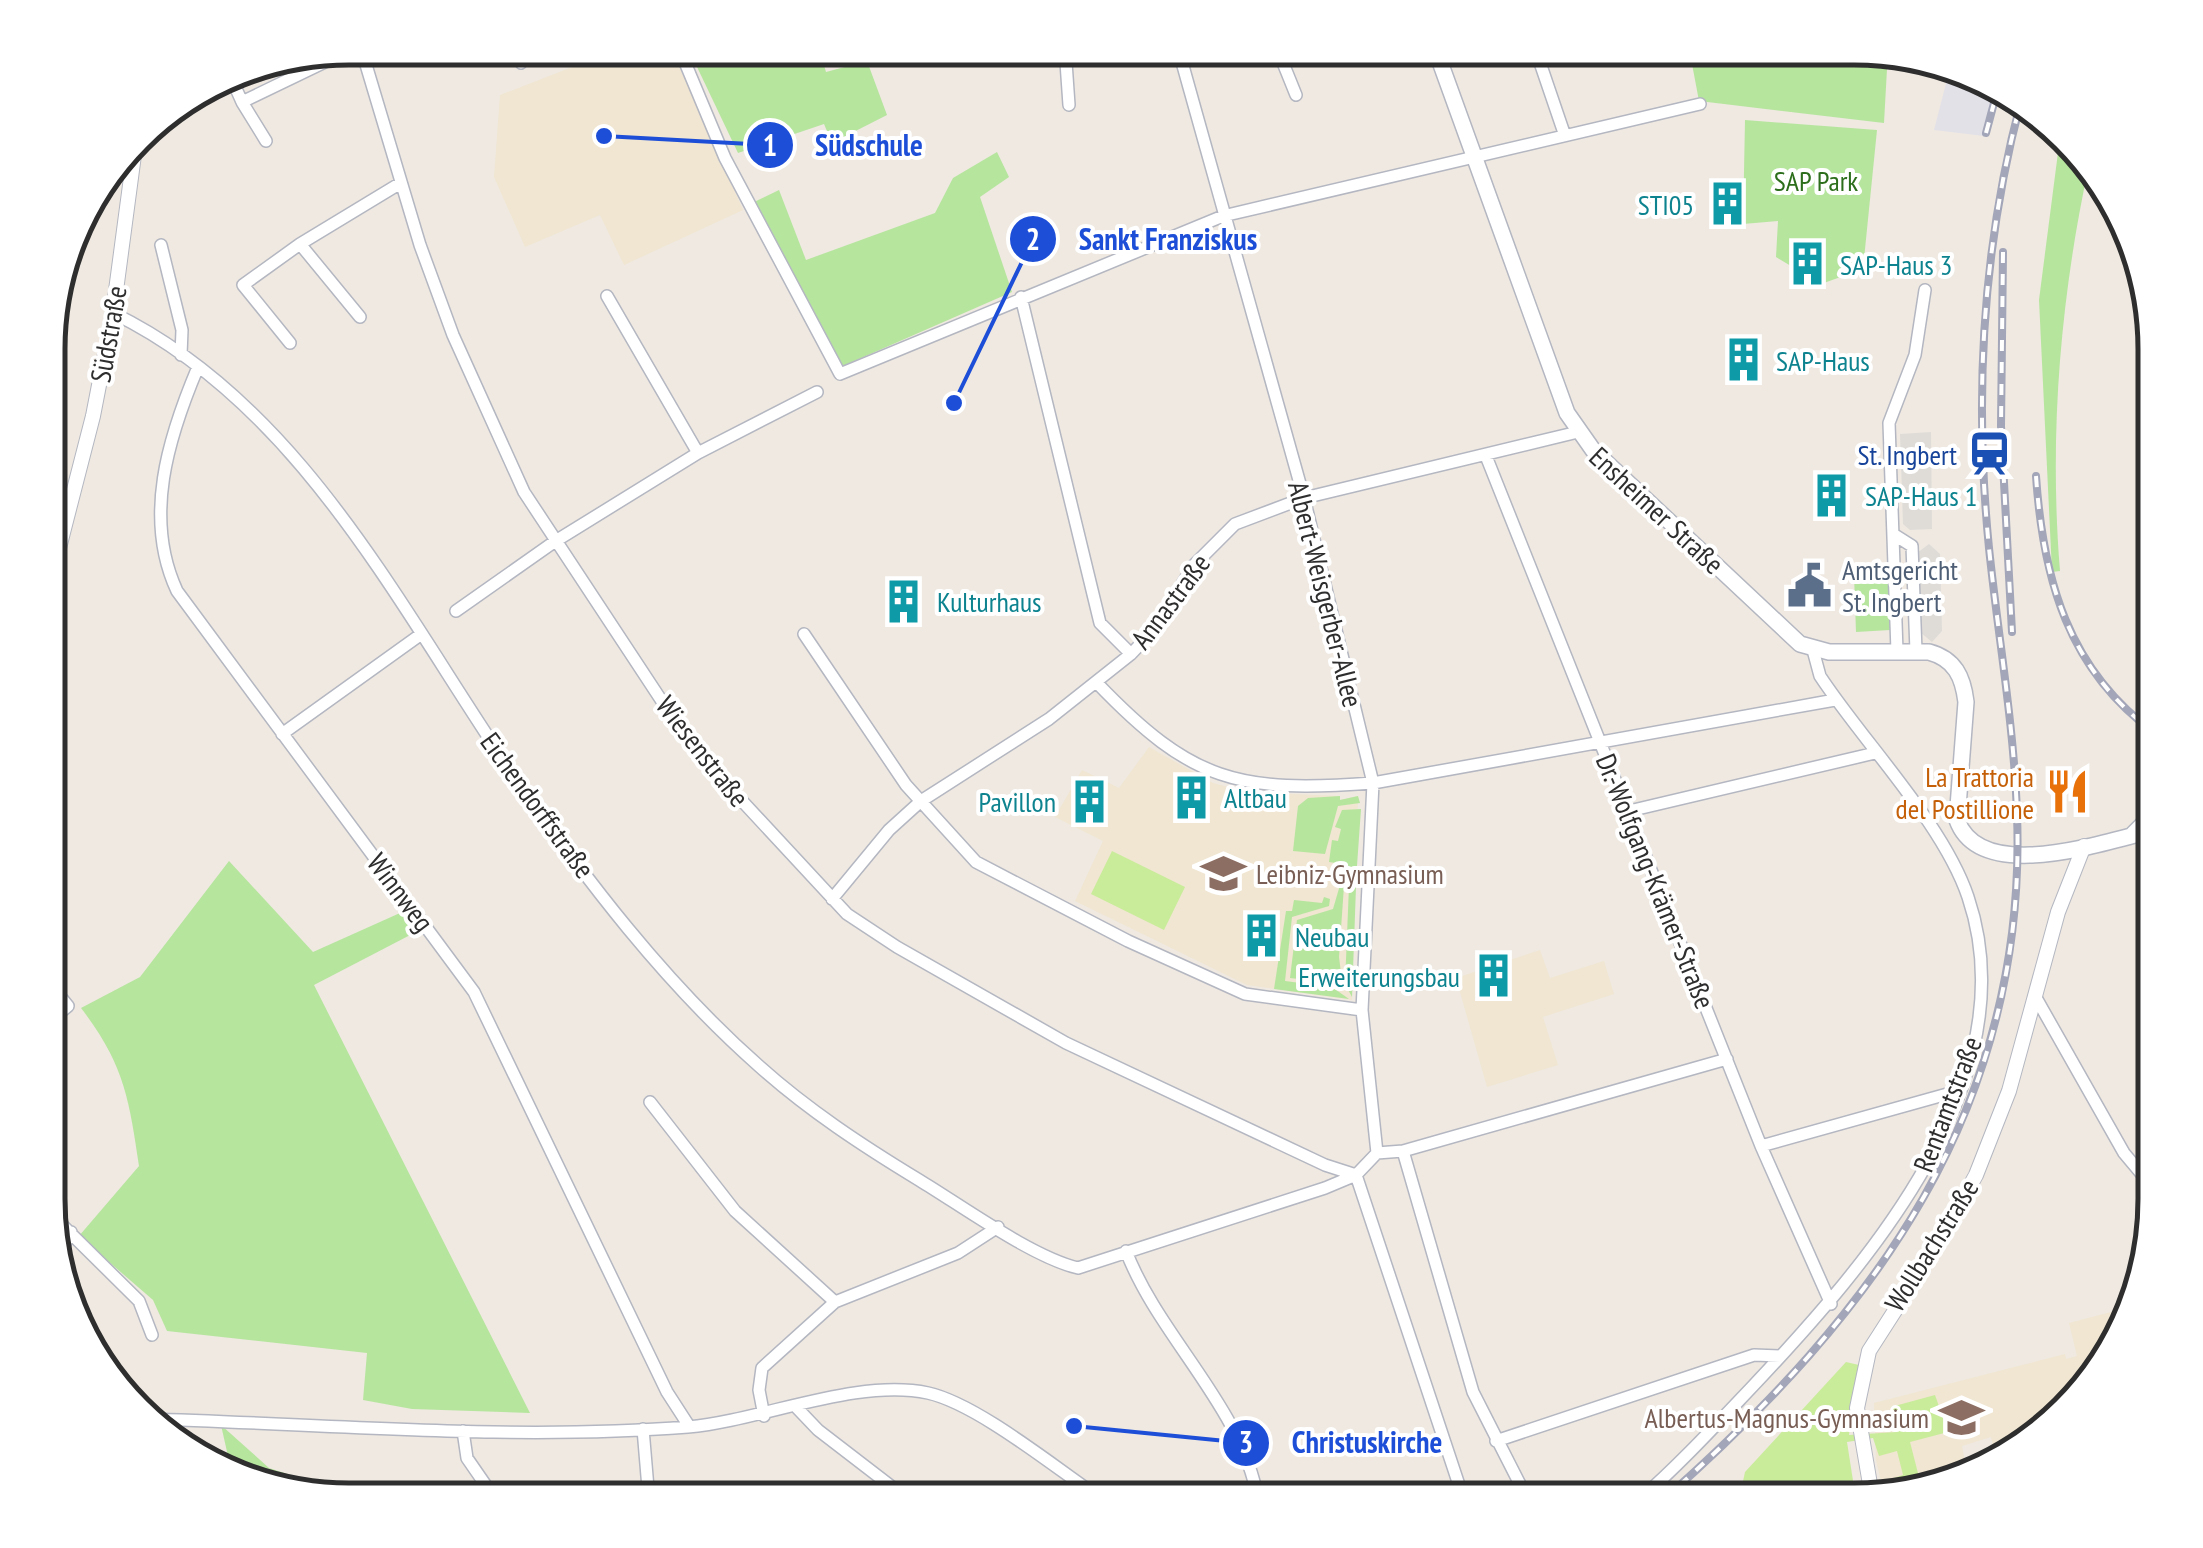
<svg xmlns="http://www.w3.org/2000/svg" width="2203" height="1548" font-family="'PT Sans Narrow',sans-serif">
<rect width="100%" height="100%" fill="#efe9e1"/>
<path fill="#e3e1e8" d="M1951,64L1996,88L1984,136L1934,130Z"/>
<path fill="#f0e6d1" d="M621,48H671L743,210L624,265L600,215L525,247L494,177L500,95Z
M1149,747L1213,783L1246,792L1340,796V800L1358,796L1352,1000L1247,985L1075,901L1103,841L1055,817L1082,770L1119,788Z
M1540,950L1550,978L1604,961L1614,994L1543,1017L1558,1065L1487,1087L1456,978Z
M2134,1306L2094,1382L1997,1462L1991,1437L1962,1446L1967,1474L1884,1494L1876,1460L1874,1403L2065,1354L2066,1359L2077,1356L2069,1323Z"/>
<path fill="#b6e59e" d="M688,48H819L826,72L867,61L887,115L832,143L824,124L738,153Z
M1689,48L1888,51L1884,123L1699,101Z
M1745,120L1877,130L1863,269L1821,284L1776,257L1778,221L1743,224Z
M2060,137L2088,170C2060,300 2049,438 2060,571L2052,572L2039,300Z
M997,152L1009,177L980,197L1012,292L843,366L750,204L779,190L806,260L935,213L953,178Z
M1888,574L1890,630L1856,632L1854,575Z
M1340,796V800L1358,796L1360,803L1338,806L1325,854L1293,851L1298,806L1308,798Z
M1361,809L1356,880L1340,877L1342,864L1329,862L1332,840L1338,841L1341,829L1335,827L1342,810Z
M229,861L313,952L400,913L416,932L314,985L530,1413L412,1409L363,1400L367,1353L167,1331L153,1300L79,1236L139,1166C129,1098 124,1064 81,1008L140,977Z
M1340,885L1344,886L1339,957L1343,989L1333,983L1290,978L1297,920L1333,909Z
M1349,886L1356,887L1352,997L1345,984Z
M1324,897L1330,899L1329,906L1292,917L1285,981L1332,987L1349,999L1274,989L1286,911H1292L1294,900L1322,903Z
M221,1425L269,1468L303,1479L313,1497L251,1484L232,1474Z"/>
<path fill="#c9ec9a" d="M1112,851L1185,887L1164,930L1091,894Z
M1846,1362L1859,1365L1849,1435L1897,1432L1891,1407L1935,1395L1948,1432L1910,1442L1921,1485L1897,1491L1894,1478L1903,1475L1897,1451L1879,1456L1873,1438L1847,1442L1856,1500H1739L1745,1472Z"/>
<path fill="#dfdcd8" d="M1931,432L1932,529L1910,530L1903,524L1900,434Z
M1929,544L1940,554L1942,631L1932,642L1920,632L1917,553Z"/>
<g fill="none" stroke-linecap="round" stroke-linejoin="round">
<defs>
<path id="minor" d="M361,48L420,245L453,335L524,492L673,718L731,789L847,914L897,947L1066,1043L1325,1165L1356,1175
M515,48L521,63
M679,48L725,158L840,374L1223,216L1700,104
M1065,48L1069,105
M1178,48L1304,498L1373,783L1362,1010L1377,1153
M1277,48L1296,95
M1535,48L1564,133
M229,73L242,102
M266,141L242,102L354,48
M161,245L182,330L181,355
M1021,297L1100,623L1131,654
M113,313C302,405 401,611 515,777C585,879 666,984 759,1066C808,1110 863,1146 919,1180C962,1206 1032,1257 1078,1268L1325,1188L1356,1175L1377,1153
M360,317L300,244L399,184
M290,343L243,285L300,244
M198,367C168,438 143,518 177,591L474,992L667,1392L689,1426
M698,453L817,392
M1486,456L1761,1146L1831,1304
M1893,534L1912,546L1916,651
M456,611L554,542L698,453L607,296
M804,634L906,785L976,862L1128,941L1245,994L1362,1010
M1897,651L1889,423L1915,355L1925,290
M1097,683C1192,782 1238,793 1373,783L1835,700
M282,734L420,635
M1629,811L1875,753
M832,899L889,830L921,801L1049,719L1131,654L1153,631L1194,565L1235,524L1304,498L1578,432
M50,984L68,1006L50,1021
M2035,996L2124,1153L2155,1190
M650,1102L735,1211L835,1302
M1761,1146L1958,1091
M1403,1151L1473,1392L1528,1500
M1377,1153L1403,1151L1727,1059
M1356,1175L1464,1500
M50,1213L139,1301L152,1335
M1126,1251C1160,1339 1242,1406 1258,1500
M57,1259L71,1232
M797,1408L818,1430L909,1500
M764,1416L759,1390L762,1368L835,1302L958,1253L998,1227
M148,1419C328,1424 509,1441 688,1427C763,1420 856,1378 928,1393C978,1404 1058,1470 1103,1500
M643,1429L649,1500
M463,1431L467,1458L496,1500
M1496,1441L1754,1355L1781,1356
M1639,1500C1679,1465 1715,1426 1752,1387C1867,1265 2030,1080 1968,897C1943,823 1864,743 1820,676L1813,650"/>
<path id="tertiary" d="M50,583L93,416L113,313L136,140
M1872,1496L1857,1408L1869,1351L1939,1242L1976,1175L2009,1091L2058,912L2084,846"/>
<path id="secondary" d="M1435,48L1567,413L1593,450L1800,644L1829,652H1929C1955,659 1963,677 1966,702L1957,820C1981,886 2106,841 2155,830
M2133,834L2155,812"/>
</defs>
<use href="#minor" stroke="#b4b7c1" stroke-width="14"/>
<use href="#tertiary" stroke="#b4b7c1" stroke-width="16"/>
<use href="#secondary" stroke="#b4b7c1" stroke-width="18"/>
<use href="#minor" stroke="#fff" stroke-width="11"/>
<use href="#tertiary" stroke="#fff" stroke-width="14"/>
<use href="#secondary" stroke="#fff" stroke-width="15"/>
<defs>
<path id="rail" d="M1986,133L1998,88
M2003,252L2001,426L2012,632
M2036,476C2043,579 2068,670 2155,733
M1663,1500C1874,1314 2028,1109 2017,814C2014,725 1998,636 1989,548C1974,397 1982,248 2021,101"/>
</defs>
<use href="#rail" stroke="#a3a6b8" stroke-width="8"/>
<use href="#rail" stroke="#fff" stroke-width="4" stroke-dasharray="11" stroke-linecap="butt"/>
</g>
<defs>
<symbol id="building-bare" viewBox="-9 -9 18 18"><path d="M-4-6H4V6H1V3H-1V6H-4ZM-2.5-4.3h1.7v1.8h-1.7ZM.8-4.3h1.7v1.8H.8ZM-2.5-1h1.7V.8h-1.7ZM.8-1h1.7V.8H.8Z" fill="#0f9aa8" stroke="#fff" stroke-width="2.5" paint-order="stroke"/></symbol>
<symbol id="station-bare" viewBox="-9 -9 18 18"><path d="M-3-6H3Q5-6 5-4V2Q5 4 3 4L4.5 6H3L1.5 4h-3L-3 6H-4.5L-3 4Q-5 4-5 2V-4Q-5-6-3-6ZM-3.5-4v3h7v-3ZM-3.5 1v1.5H-2V1ZM2 1v1.5H3.5V1Z" fill="#1a4fb4" stroke="#fff" stroke-width="2.5" paint-order="stroke"/></symbol>
<symbol id="civic-bare" viewBox="-9 -9 18 18"><path d="M-.6-6.5H3V-4.5H.6V-3L4-1V1h2V6H-6V1h2V-1L-.6-3ZM-1.2 2.5V6h2.4V2.5Z" fill="#5c6f8a" stroke="#fff" stroke-width="2.5" paint-order="stroke"/></symbol>
<symbol id="restaurant-bare" viewBox="-9 -9 18 18"><path d="M-5-6h1v4h1v-4h1v4h1v-4h1v5L-1.5 .5V6h-2V.5L-5-1ZM5-6V6H3V1.5H1.5Q1.5-4 5-6Z" fill="#e8710a" stroke="#fff" stroke-width="2.5" paint-order="stroke"/></symbol>
<symbol id="school-bare" viewBox="-9 -9 18 18"><path d="M0-5L7-2L0 1L-7-2ZM-4 1L0 2.5L4 1V4Q0 6-4 4Z" fill="#8d6e63" stroke="#fff" stroke-width="2.5" paint-order="stroke"/></symbol>
</defs>
<g fill-rule="evenodd">
<use href="#building-bare" x="1696" y="172" width="63" height="63"/>
<use href="#building-bare" x="1776" y="232" width="63" height="63"/>
<use href="#building-bare" x="1712" y="328" width="63" height="63"/>
<use href="#station-bare" x="1958" y="422" width="63" height="63"/>
<use href="#building-bare" x="1800" y="464" width="63" height="63"/>
<use href="#civic-bare" x="1778" y="554" width="63" height="63"/>
<use href="#building-bare" x="872" y="570" width="63" height="63"/>
<use href="#restaurant-bare" x="2036" y="760" width="63" height="63"/>
<use href="#building-bare" x="1160" y="766" width="63" height="63"/>
<use href="#building-bare" x="1058" y="770" width="63" height="63"/>
<use href="#school-bare" x="1192" y="842" width="63" height="63"/>
<use href="#building-bare" x="1230" y="904" width="63" height="63"/>
<use href="#building-bare" x="1462" y="944" width="63" height="63"/>
<use href="#school-bare" x="1930" y="1386" width="63" height="63"/>
</g>
<g text-anchor="middle" dominant-baseline="central" stroke-width="8" stroke-linejoin="round" paint-order="stroke">
<g font-size="28" fill="#2c6e1b" stroke="#fff">
<text x="1816" y="180">SAP Park</text>
</g>
<g font-size="28" fill="#0d838f" stroke="#fff" text-anchor="start">
<text x="1694" y="204" text-anchor="end">STI05</text>
<text x="1840" y="264">SAP-Haus 3</text>
<text x="1776" y="360">SAP-Haus</text>
<text x="1865" y="495">SAP-Haus 1</text>
<text x="937" y="601">Kulturhaus</text>
<text x="1224" y="797">Altbau</text>
<text x="1056" y="801" text-anchor="end">Pavillon</text>
<text x="1295" y="936">Neubau</text>
<text x="1460" y="976" text-anchor="end">Erweiterungsbau</text>
</g>
<g font-size="28" fill="#2e2e2e" stroke="#fff">
<text transform="translate(108 334) rotate(-80)">Südstraße</text>
<text transform="translate(1657 510) rotate(43)">Ensheimer Straße</text>
<text transform="translate(1326 594) rotate(76)">Albert-Weisgerber-Allee</text>
<text transform="translate(1170 601) rotate(-53)">Annastraße</text>
<text transform="translate(703 751) rotate(52)">Wiesenstraße</text>
<text transform="translate(538 805) rotate(54)">Eichendorffstraße</text>
<text transform="translate(1656 881) rotate(68)">Dr.-Wolfgang-Krämer-Straße</text>
<text transform="translate(401 892) rotate(53)">Winnweg</text>
<text transform="translate(1947 1104) rotate(-69)">Rentamtstraße</text>
<text transform="translate(1931 1245) rotate(-58)">Wollbachstraße</text>
</g>
<g font-size="28" fill="#164399" stroke="#fff" text-anchor="end">
<text x="1957" y="454">St. Ingbert</text>
</g>
<g font-size="28" fill="#4e5e75" stroke="#fff" text-anchor="start">
<text x="1842" y="569">Amtsgericht<tspan x="1842" dy="32">St. Ingbert</tspan></text>
</g>
<g font-size="28" fill="#c56008" stroke="#fff" text-anchor="end">
<text x="2034" y="776">La Trattoria<tspan x="2034" dy="32">del Postillione</tspan></text>
</g>
<g font-size="28" fill="#785e54" stroke="#fff" text-anchor="start">
<text x="1256" y="873">Leibniz-Gymnasium</text>
<text x="1929" y="1417" text-anchor="end">Albertus-Magnus-Gymnasium</text>
</g>
</g>
<path d="M0 0H2203V1548H0ZM349 65H1854A284 284 0 0 1 2138 349V1199A284 284 0 0 1 1854 1483H349A284 284 0 0 1 65 1199V349A284 284 0 0 1 349 65Z" fill="#fff" fill-rule="evenodd"/>
<path fill="none" stroke="#2e2e2e" stroke-width="5" d="M349 65H1854A284 284 0 0 1 2138 349V1199A284 284 0 0 1 1854 1483H349A284 284 0 0 1 65 1199V349A284 284 0 0 1 349 65Z"/>
<path fill="none" stroke="#1d4ed8" stroke-width="4" d="M604 136L770 145M954 403L1033 239M1074 1426L1246 1443"/>
<g fill="#1d4ed8" stroke="#fff" stroke-width="4">
<circle cx="604" cy="136" r="10"/>
<circle cx="954" cy="403" r="10"/>
<circle cx="1074" cy="1426" r="10"/>
<circle cx="770" cy="145" r="25"/>
<circle cx="1033" cy="239" r="25"/>
<circle cx="1246" cy="1443" r="25"/>
</g>
<g font-size="30" text-anchor="middle" font-weight="bold" fill="#fff">
<text x="770" y="156">1</text>
<text x="1033" y="250">2</text>
<text x="1246" y="1453">3</text>
</g>
<g font-size="30" text-anchor="middle" font-weight="bold" fill="#1d4ed8" stroke="#fff" stroke-width="8" stroke-linejoin="round" paint-order="stroke">
<text x="869" y="156">Südschule</text>
<text x="1168" y="250">Sankt Franziskus</text>
<text x="1367" y="1453">Christuskirche</text>
</g>
</svg>
